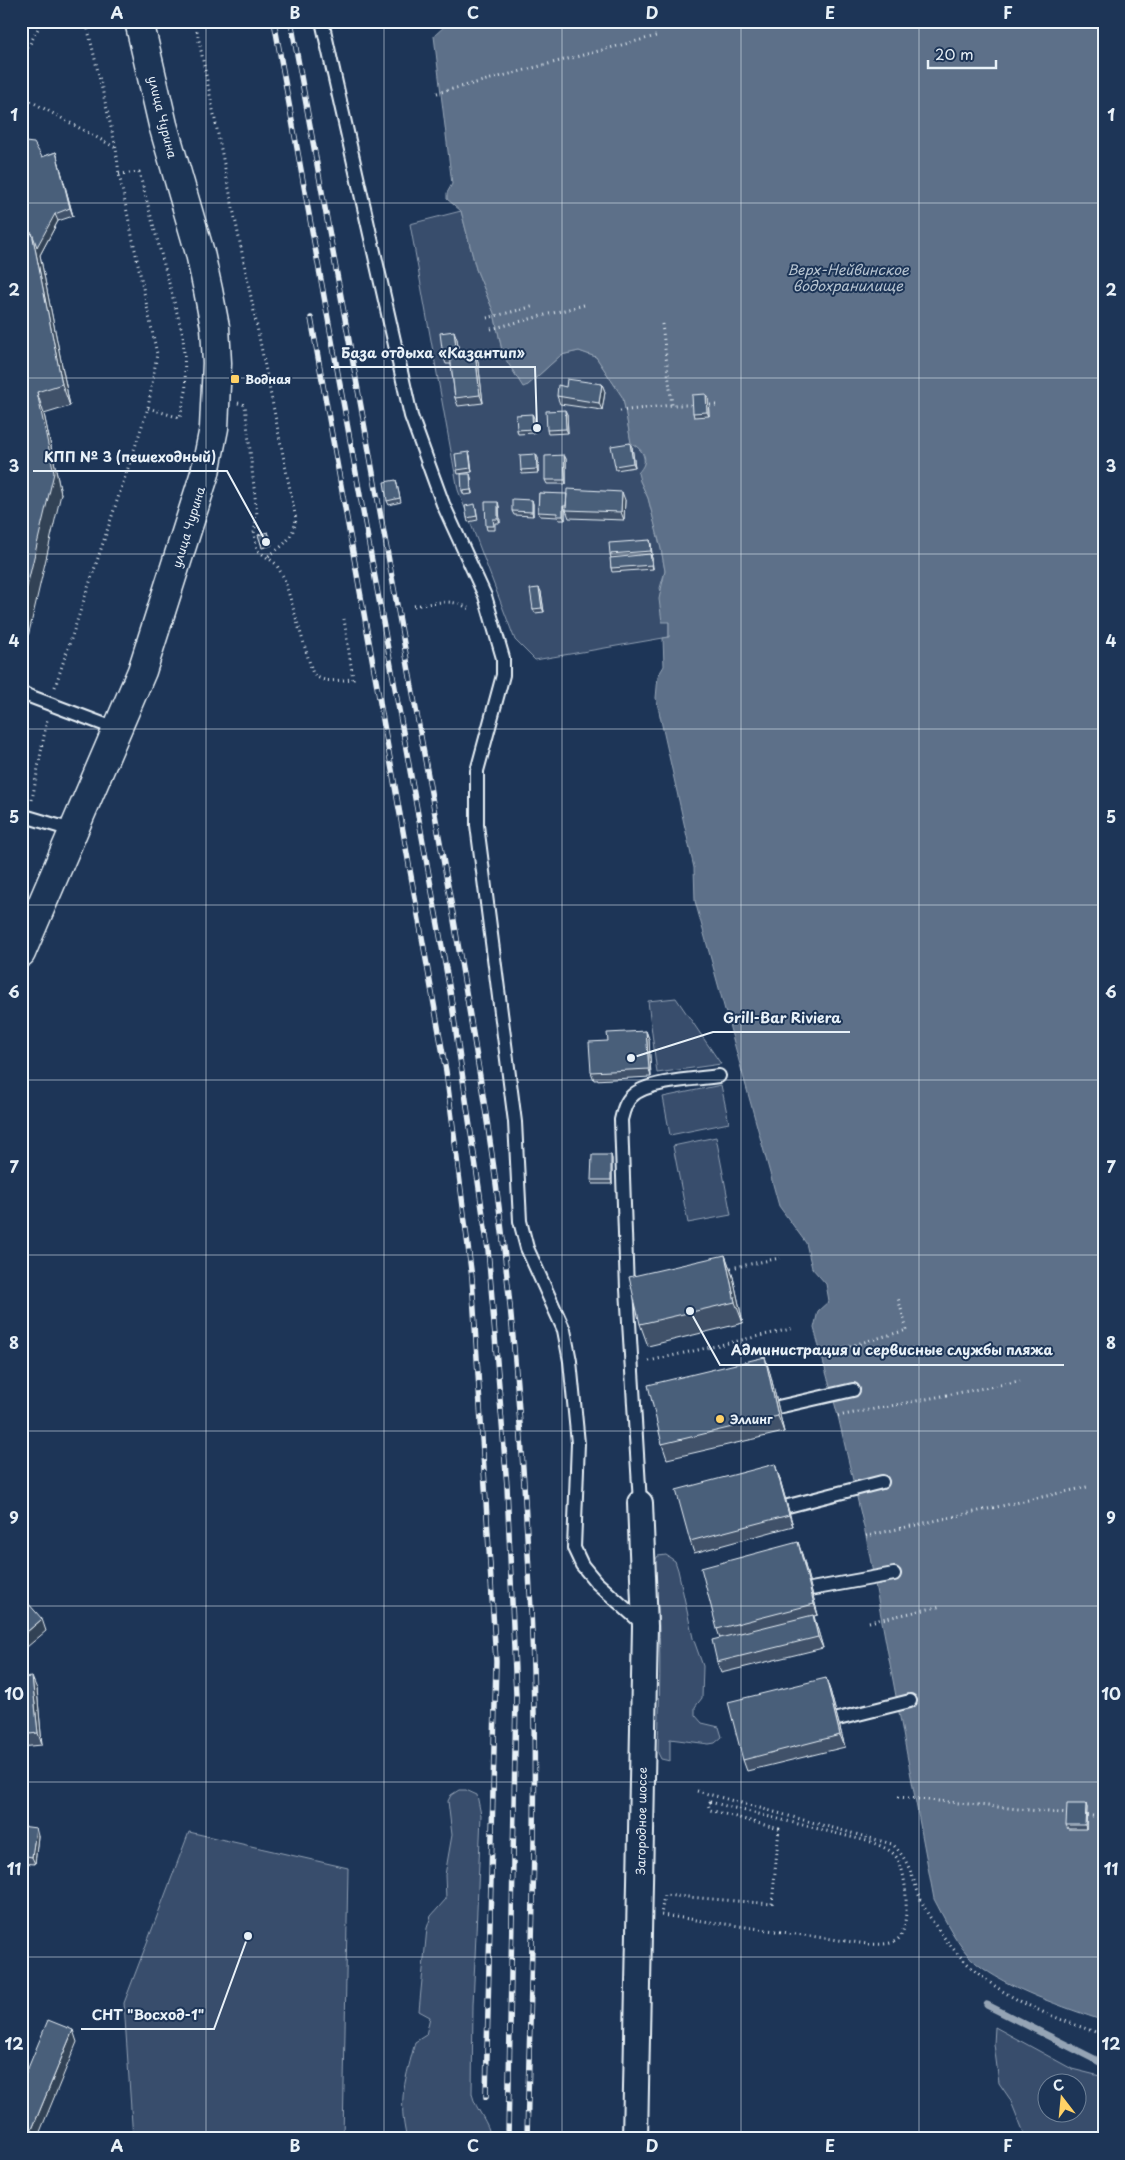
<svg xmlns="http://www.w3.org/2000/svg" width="1125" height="2160" font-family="'Playpen Sans',sans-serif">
<rect width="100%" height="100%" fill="#1d3557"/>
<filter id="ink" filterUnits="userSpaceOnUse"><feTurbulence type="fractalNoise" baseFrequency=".02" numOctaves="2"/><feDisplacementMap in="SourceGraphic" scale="10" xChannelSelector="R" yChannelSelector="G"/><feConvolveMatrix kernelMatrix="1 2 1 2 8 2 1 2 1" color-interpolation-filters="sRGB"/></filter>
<g filter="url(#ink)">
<path fill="#374d6c" stroke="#909fb2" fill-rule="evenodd" d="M461,211L476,269L494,313L503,355L523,386L528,385L561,355L579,351L596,357L623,398L631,442C649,454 645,463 640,481L648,498L661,548L665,571L660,588L669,622V637L535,660L515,640L458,490L410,224Z
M676,998L721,1064L657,1073L648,1001Z
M721,1085L729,1123L670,1135L663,1097Z
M716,1137L731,1215L688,1223L673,1146Z
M666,1555L675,1561L678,1570L693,1638L703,1666L702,1698L695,1707V1715L702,1723L719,1727L722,1737L715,1743L709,1744L670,1739V1761L661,1759L658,1753C659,1702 662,1649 657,1598C656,1585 649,1567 658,1556Z
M459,1790H466L477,1795L481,1815L473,2005L472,2094C476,2111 489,2121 491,2139H407C397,2099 406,2079 415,2042L426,2035L430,2017L419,2011L427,1928L431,1916L446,1899L445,1875L452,1835L448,1801L451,1795Z
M189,1832L348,1868L343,2139H133L124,2003Z
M995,2027L1072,2069L1104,2077V2139H1026L1010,2099L999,2083L994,2044ZM1078,2082V2112H1048V2082Z"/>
<path fill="#5d7089" stroke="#95a4b5" d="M446,21H1104V2021C1066,2008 1006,1988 976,1963C959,1949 944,1918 934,1899L866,1536L838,1416L814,1328L818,1311L829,1301L826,1284L812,1268L806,1243L779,1206L695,901L694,868L656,698L658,676L664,666L663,638L669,637V622H662L659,599L665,571L661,549L648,498L640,481L638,473C650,460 645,451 631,443L623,398L596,357L579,351L561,355L528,385L523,387L503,355L494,313L476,269L461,211L447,199V193L452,184L434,36L447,24Z"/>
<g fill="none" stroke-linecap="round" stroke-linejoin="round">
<path stroke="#95a4b5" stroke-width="7" d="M987,2005L1104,2064"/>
<defs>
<path id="lane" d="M322,21L411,416L443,504L485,596L503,658V675L477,771V825L515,1122L520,1221L527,1248L564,1330L570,1361L578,1443L574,1548L582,1565L596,1582L645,1626
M21,693L119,730
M21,815L75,831
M778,1407L853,1390
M640,1503L627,1289L621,1120C623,1112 625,1102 632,1096C647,1081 697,1079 719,1076
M788,1506L882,1482
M811,1589L894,1574
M838,1719L910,1701"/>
<path id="street" d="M635,2139L645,1626L640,1503"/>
<path id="secondary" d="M21,953L142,671L205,473L214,428L217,363L215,327L208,290L200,253L163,125L139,21"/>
</defs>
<use href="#lane" stroke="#e8f1f8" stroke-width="16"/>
<use href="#street" stroke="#e8f1f8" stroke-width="28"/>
<use href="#secondary" stroke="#e8f1f8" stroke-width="31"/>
<path stroke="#e8f1f8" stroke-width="3" stroke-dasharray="1 4" stroke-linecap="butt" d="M195,21L296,519C293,539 283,546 267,557
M21,61L42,21
M21,91L23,97L116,148
M437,93L656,36
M119,174L139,172L183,335L186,391L180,418L148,408
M487,318L535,306
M662,324L672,405
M491,329L584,305
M238,403L245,405L257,515L254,533L257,550L276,564L284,578L313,674C324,684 339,680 353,679L344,619
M705,405H716
M620,411L672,405H696
M414,606C436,603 452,597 471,610
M55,687L148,408L157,354L119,174L116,148L86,21
M32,800L47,720
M726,1269L780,1258
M821,1354L907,1330L898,1298
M649,1361L795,1328
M838,1416L1020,1381
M866,1536L1087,1487
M869,1622L942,1606
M697,1791L892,1844C913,1862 914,1891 928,1914C973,1987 1026,2008 1104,2035
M898,1797L1069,1814
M710,1802L871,1842C880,1846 891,1849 897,1858C907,1872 910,1923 900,1937C893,1946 877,1944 867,1944L661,1915L664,1895L772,1904L779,1829L710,1810L708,1804Z
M1082,1815L1102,1817"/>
<use href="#lane" stroke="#1d3557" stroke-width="12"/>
<use href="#street" stroke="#1d3557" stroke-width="24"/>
<use href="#secondary" stroke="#1d3557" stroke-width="28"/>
<defs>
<path id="rail" d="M274,21L450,991L488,1249L507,1486L516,1695L508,2139
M291,21L452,908C467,1000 484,1092 496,1184C515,1325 524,1469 531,1611C539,1787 531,1963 527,2139
M311,318L446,1071L472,1278L496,1661L486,2097"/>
</defs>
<use href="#rail" stroke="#e8f1f8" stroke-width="5.5"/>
<use href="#rail" stroke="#1d3557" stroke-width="4" stroke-dasharray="11" stroke-linecap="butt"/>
</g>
<path fill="#3f5169" stroke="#e8f1f8" d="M56,152L58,160L73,216L58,221L40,255L70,406L44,414L61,494L22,395L42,157Z
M457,339L459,355L478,361L483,403L458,406L455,398L451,364H446L443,356Z
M602,384L605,392L602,410L560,404L557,396Z
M706,394L708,398L709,416L694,417L693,413Z
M532,414L534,418V433L518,434L517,430Z
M567,414L568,433L548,434L547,430Z
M632,447L635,467L616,470L615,466Z
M469,452L470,456L472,472L458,474L457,470Z
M564,455L566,459V484H547L545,480Z
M538,458V473L522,474L521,470Z
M470,474L471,478L472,494L464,495L462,491Z
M396,480L401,502L389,505L387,501Z
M539,493L625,500L624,520L569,518L566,510H565V520H559L558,517L540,516L538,512Z
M532,500L533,504V516L514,515L512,511Z
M499,506L500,523H495V530H487L486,526Z
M476,508L478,520L468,522L467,518Z
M268,532L272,545L262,548L261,544Z
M650,540L651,544L652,555H651L652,558L653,569L612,572L611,568V558L610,554Z
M539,588L541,592L544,612L535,613L533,609Z
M646,1031L649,1039L651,1077L594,1080L591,1072L608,1041Z
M611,1155L612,1159V1184H593L591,1180Z
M725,1255L733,1277L743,1323L648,1346L640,1324Z
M770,1373L784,1432L667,1459L662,1444Z
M779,1476L793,1526L694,1553L690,1541Z
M802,1554L818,1615L814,1616L817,1627L823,1648L721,1673L717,1662L720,1638L717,1629Z
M21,1678L37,1689L42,1745L21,1747Z
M830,1690L845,1747L747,1771L743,1760Z
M1086,1804L1087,1808L1086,1829H1068L1066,1825Z
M21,1826L38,1836L35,1864L21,1863Z"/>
<path fill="#334255" stroke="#e8f1f8" d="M56,152L58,160L73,216L70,208Z
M55,214L58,221L40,255L70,406L62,384L32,233Z
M454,331L457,339L460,363L457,355Z
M475,353L478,361L483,403L480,395Z
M602,384L605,392L602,410L599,403Z
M37,392L44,414L61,494L21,667V612Z
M706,394L708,398L709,416L707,412Z
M565,410L567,414L568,433L566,429Z
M532,414L534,418V433L533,429Z
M630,443L632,447L635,467L633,463Z
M469,452L470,456L472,472L471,468Z
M536,454L538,458V473L537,469Z
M564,455L566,459V484L565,480Z
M470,474L471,478L472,494L471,490Z
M622,492L625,500L624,520L621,512Z
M532,500L533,504V516L532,512Z
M498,502L499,506L500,523L498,519Z
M563,506L565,510V520L563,516Z
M650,540L651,544L652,555L651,551Z
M650,554L652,558L653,569L652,565Z
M539,588L541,592L544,612L542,608Z
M646,1031L649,1039L651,1077L649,1069Z
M611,1155L612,1159V1184L611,1180Z
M725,1255L733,1277L743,1323L735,1302Z
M765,1357L770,1373L784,1432L778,1416Z
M775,1464L779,1476L793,1526L789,1515Z
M798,1542L802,1554L818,1615L814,1604Z
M813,1615L817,1627L823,1648L818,1637Z
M42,1619L46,1631L21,1652V1637Z
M32,1677L37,1689L42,1745L38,1733Z
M826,1678L830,1690L845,1747L840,1735Z
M1086,1804L1087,1808L1086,1829L1085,1825Z
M36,1828L38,1836L35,1864L32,1857Z
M73,2030L77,2042L37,2139H28Z"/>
<path fill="#495e7a" stroke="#e8f1f8" d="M25,142L34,143L42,157L56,152L70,208L55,214L37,247L32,233L21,234V155H22Z
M32,233L62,384L37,392L54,473L21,612V234Z
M454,331L457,355L475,353L480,395L455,398L450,355L443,356L440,333Z
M567,379L602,384L599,403L557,396L558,385L566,387Z
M706,394L707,412L693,413L692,395Z
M565,410L566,429L547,430L546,411Z
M532,414L533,429L517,430L516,415Z
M630,443L633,463L615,466L611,446Z
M469,452L471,468L457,470L455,454Z
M536,454L537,469L521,470L520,455Z
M564,455L565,480H545V456Z
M461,474H470L471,490L462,491Z
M396,480L400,498L387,501L384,482Z
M567,489L622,492L621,512L566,510Z
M539,493L567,494L566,506H563V516H557V513L538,512Z
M512,499L532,500V512L512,511Z
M485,502H498V519H493L494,526H486Z
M475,504L477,516L467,518L465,506Z
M268,532L271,541L261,544L258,535Z
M650,540L651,551L610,554L609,543Z
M650,554L652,565L611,568L610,558Z
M539,588L542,608L533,609L530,589Z
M646,1031L649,1069L591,1072L589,1042L608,1041L607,1033Z
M592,1155H611V1180H591Z
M725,1255L735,1302L640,1324L629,1277Z
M765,1357L778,1416L662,1444L648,1385Z
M775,1464L789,1515L690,1541L676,1490Z
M798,1542L814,1604L717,1629L701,1568Z
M21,1595L42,1619L21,1637Z
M813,1615L818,1637L717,1662L712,1640Z
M32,1677L38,1733L21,1735V1678Z
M826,1678L840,1735L743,1760L728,1702Z
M1067,1804H1086L1085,1825H1066Z
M21,1826L36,1828L32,1857L21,1855Z
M48,2020L73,2030L28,2139H21V2085Z"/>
</g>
<path fill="none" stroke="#e8f1f8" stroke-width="1" stroke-opacity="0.55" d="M206,21V2139M384,21V2139M562,21V2139M741,21V2139M919,21V2139M21,203H1104M21,378H1104M21,554H1104M21,729H1104M21,905H1104M21,1080H1104M21,1255H1104M21,1431H1104M21,1606H1104M21,1782H1104M21,1957H1104"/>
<g fill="#ffd166" stroke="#1d3557" stroke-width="2">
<rect x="230" y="374" width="10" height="10" rx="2.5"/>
<circle cx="720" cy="1419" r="5"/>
</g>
<g text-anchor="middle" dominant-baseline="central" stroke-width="4" stroke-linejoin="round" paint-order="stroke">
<g font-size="12" fill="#e8f1f8" stroke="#1d3557">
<text transform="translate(163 117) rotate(76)">улица Чурина</text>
<text transform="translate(188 527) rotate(-73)">улица Чурина</text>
<text transform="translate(641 1821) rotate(-89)">Загородное шоссе</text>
</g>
<g font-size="12" font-weight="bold" fill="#e8f1f8" stroke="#1d3557" text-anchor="start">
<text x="245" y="379">Водная</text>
<text x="730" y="1419">Эллинг</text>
</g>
<g font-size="14" font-style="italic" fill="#b7c4d1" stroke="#1d3557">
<text x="848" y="269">Верх-Нейвинское<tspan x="848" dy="16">водохранилище</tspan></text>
</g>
</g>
<path fill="none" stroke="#e8f1f8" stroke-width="2" d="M537 428L535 367H331M266 542L227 471H33M631 1058L713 1032H850M690 1311L720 1365H1064M248 1936L214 2029H81"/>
<g fill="#e8f1f8" stroke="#1d3557" stroke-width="2">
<circle cx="537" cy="428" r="5"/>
<circle cx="266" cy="542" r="5"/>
<circle cx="631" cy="1058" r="5"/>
<circle cx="690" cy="1311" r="5"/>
<circle cx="248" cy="1936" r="5"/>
</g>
<g font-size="14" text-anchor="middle" font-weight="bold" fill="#e8f1f8" stroke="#1d3557" stroke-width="4" stroke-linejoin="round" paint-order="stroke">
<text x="433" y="358">База отдыха «Казантип»</text>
<text x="130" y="462">КПП № 3 (пешеходный)</text>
<text x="782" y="1023">Grill-Bar Riviera</text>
<text x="892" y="1355">Администрация и сервисные службы пляжа</text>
<text x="148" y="2020">СНТ "Восход-1"</text>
</g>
<rect width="1125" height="2160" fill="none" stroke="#1d3557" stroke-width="55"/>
<g transform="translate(1062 2098) rotate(344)"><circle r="24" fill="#1d3557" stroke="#6e8097"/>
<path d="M0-4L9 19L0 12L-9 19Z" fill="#ffd166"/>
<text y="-8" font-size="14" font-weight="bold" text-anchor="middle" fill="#e8f1f8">С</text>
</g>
<path d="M928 60v8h68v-8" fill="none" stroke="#e8f1f8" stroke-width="2.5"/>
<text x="935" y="60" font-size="15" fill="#e8f1f8" stroke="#1d3557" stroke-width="4" paint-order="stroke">20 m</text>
<rect x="28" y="28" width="1070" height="2104" fill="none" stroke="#e8f1f8" stroke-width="2"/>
<g font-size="16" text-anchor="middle" font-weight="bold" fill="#e8f1f8">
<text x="117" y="19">A</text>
<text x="295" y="19">B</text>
<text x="473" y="19">C</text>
<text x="652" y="19">D</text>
<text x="830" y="19">E</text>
<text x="1008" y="19">F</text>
<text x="14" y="121">1</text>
<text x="1111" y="121">1</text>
<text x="14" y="296">2</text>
<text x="1111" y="296">2</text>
<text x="14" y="472">3</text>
<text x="1111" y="472">3</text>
<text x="14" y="647">4</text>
<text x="1111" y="647">4</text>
<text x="14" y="823">5</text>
<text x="1111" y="823">5</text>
<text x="14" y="998">6</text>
<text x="1111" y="998">6</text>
<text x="14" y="1173">7</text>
<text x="1111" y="1173">7</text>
<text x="14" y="1349">8</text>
<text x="1111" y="1349">8</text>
<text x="14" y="1524">9</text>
<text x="1111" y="1524">9</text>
<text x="14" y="1700">10</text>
<text x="1111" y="1700">10</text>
<text x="14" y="1875">11</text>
<text x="1111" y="1875">11</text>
<text x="14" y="2050">12</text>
<text x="1111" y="2050">12</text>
<text x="117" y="2152">A</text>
<text x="295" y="2152">B</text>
<text x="473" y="2152">C</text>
<text x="652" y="2152">D</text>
<text x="830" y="2152">E</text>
<text x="1008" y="2152">F</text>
</g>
</svg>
